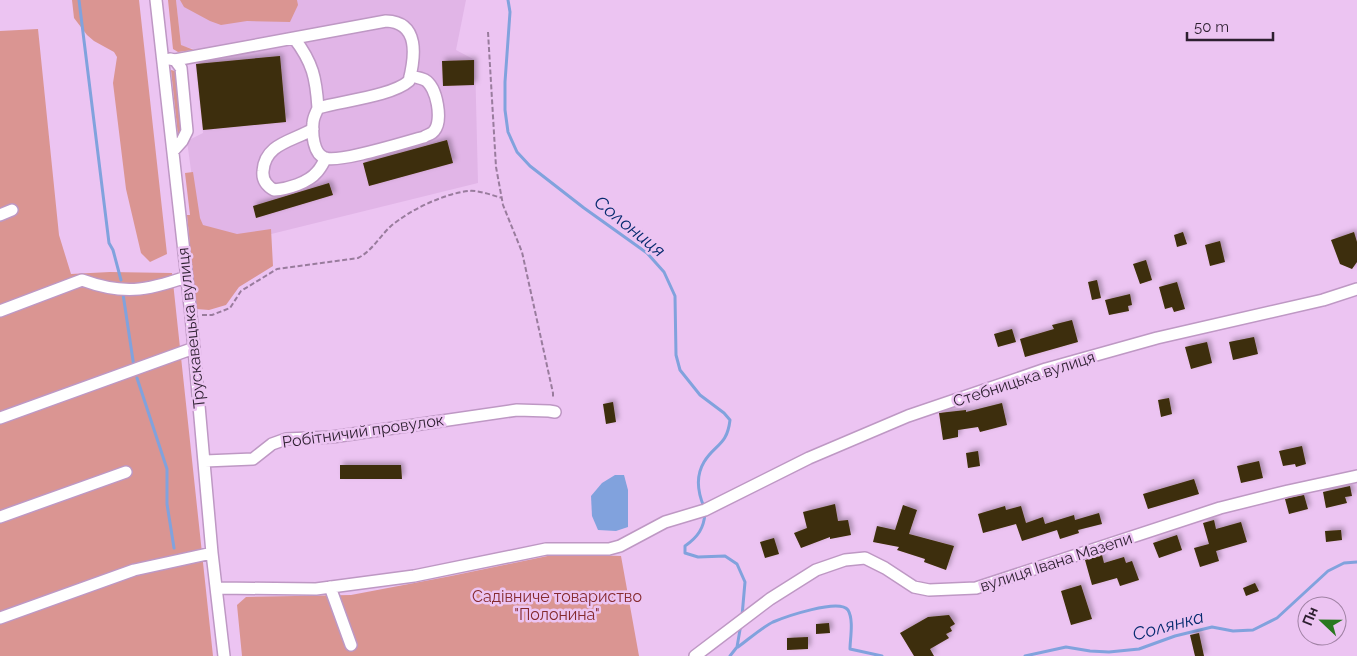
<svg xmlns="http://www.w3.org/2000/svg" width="1357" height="656" font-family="Raleway,sans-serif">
<defs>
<filter id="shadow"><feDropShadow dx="3" dy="-3" stdDeviation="2.5" flood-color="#0004"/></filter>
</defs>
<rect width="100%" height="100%" fill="#ecc4f2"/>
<path fill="#e1b5e7" d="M176,0H466L456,50L475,60L478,183L202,251L187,141L203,133L194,49L181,46Z"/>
<path fill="#da9592" d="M72,0H139L167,254L150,262L141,253L126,189L113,83L117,57L114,52L94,41L87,35L74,18Z
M168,0H176L181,45L194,50L178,52L173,49Z
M180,0H297L298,5L290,22L247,21L221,25L210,21L184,7Z
M38,29L59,235L71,274L110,272L172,273L213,656H0V31Z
M171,70L175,71L182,135L179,137L178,136Z
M193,172L200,218L203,225L237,234L271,229L273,266L239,287L226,305L209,310L196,309L187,215H190L185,173Z
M557,554L621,556L639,656H242L237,605L246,597L351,595L451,576Z"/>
<path fill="#81a2dd" d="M615,475H624L628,490V527L616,531L598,530L592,516L591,496L602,483Z"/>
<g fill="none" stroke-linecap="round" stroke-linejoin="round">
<path stroke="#81a2dd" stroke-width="3" d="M79,0L109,243L113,250L121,280
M508,0L510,12L505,82V110L508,132L517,152L530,166L584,208L647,253L664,272L675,296L676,355L680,370L700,395L724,413L730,420C727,446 715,444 704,462C695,477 698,493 704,507
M123,294L134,367
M137,378L167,469V504L174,548
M705,513C704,528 698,537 685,546V553L698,557L725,556L737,564L745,582L742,616
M738,647C749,639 761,628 773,622C785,617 839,598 848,610C854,620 850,639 850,649L882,656
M730,656L737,647L741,624
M1025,656L1066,647L1090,651L1109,652L1139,649L1175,636L1212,627L1233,631L1253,630L1277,618L1328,571L1344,563L1357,562"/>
</g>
<path fill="#3e2d08" filter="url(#shadow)" d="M280,56L286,122L203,130L196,64Z
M474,60V85L443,86L442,61Z
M447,140L453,163L369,186L363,163Z
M329,183L333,195L256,218L253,206Z
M1183,232L1187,244L1177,247L1174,235Z
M1354,232L1357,242V262L1352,269L1340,264L1331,240Z
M1220,241L1225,262L1210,266L1205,245Z
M1146,260L1152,280L1140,284L1133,264Z
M1097,280L1101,298L1092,300L1088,282Z
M1177,282L1185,309L1174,312L1172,307L1165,309L1159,287Z
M1130,294L1132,305L1128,306L1129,311L1109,315L1105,300Z
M1072,320L1078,342L1025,357L1020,339L1054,329L1052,325Z
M1012,329L1016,342L998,347L994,334Z
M1254,337L1258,354L1233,360L1229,342Z
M1207,342L1212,363L1191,369L1185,347Z
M1169,398L1172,414L1161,417L1158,400Z
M613,402L616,422L606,424L603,404Z
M1002,403L1007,425L980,432L978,427L958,430V437L943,440L939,413L966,410V412Z
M1302,446L1306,464L1296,467L1295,464L1283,466L1279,451Z
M978,451L980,466L968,468L966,453Z
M1259,461L1263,478L1241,483L1237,466Z
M340,465H401L402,479H340Z
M1194,479L1199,494L1148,509L1143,494Z
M1350,486L1352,496L1345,497L1347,503L1326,508L1323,492Z
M1304,495L1308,509L1289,514L1285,499Z
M835,504L838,521L848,520L851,535L830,539V537L801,548L794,533L807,528L803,512Z
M903,505L917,510L909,534L954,546L946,570L924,562L925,559L897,550L899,547L873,542L877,526L895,530Z
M1005,506L1006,510L1021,506L1026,523L1043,517L1045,524L1074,515L1075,520L1099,513L1102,524L1078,530L1079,533L1060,539L1057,530L1022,541L1016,524L983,533L978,514Z
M1214,520L1216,529L1241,522L1247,542L1216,551L1219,561L1200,567L1194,548L1209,544L1203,523Z
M1341,530L1342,540L1326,542L1325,531Z
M1177,535L1182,550L1159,558L1153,543Z
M774,538L779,554L765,558L760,542Z
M1102,555L1104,563L1124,557L1126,563L1132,561L1139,580L1120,586L1117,578L1092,585L1085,560Z
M1255,583L1259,591L1246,596L1243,588Z
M1081,585L1092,619L1071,625L1061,591Z
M949,615L955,624L950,627L952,631L946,634L949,638L930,649L934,656H914L900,633L928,617Z
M829,623L830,633L816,634V624Z
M1199,633L1204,656H1195L1190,635Z
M808,637V649L787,650V638Z"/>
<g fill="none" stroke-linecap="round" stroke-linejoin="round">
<defs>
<path id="minor" d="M156,0L191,315L212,553L224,656
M294,38C313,63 316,78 318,108
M170,59L175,60L181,68L187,131L182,141L173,151
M175,60L386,21C420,22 415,57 409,81C392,96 342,101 318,108C316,113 313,118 313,123C312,133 313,154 325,158C340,163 405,142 424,137C427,135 432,134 434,131C443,121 437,87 425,80C421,78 415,77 410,76
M313,129C294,141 265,143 263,171C262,180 267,186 274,190C287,189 308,183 317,172C321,168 323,163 326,158
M0,215L12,210
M0,311L82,280C123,295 146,291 186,277
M0,418L194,348
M205,461L253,459L272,444L286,439L332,437L517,410L549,411L555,412
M0,517L126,472
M330,587L351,645
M217,588L316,589L414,576L546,549H609L620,546L665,522L705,510L809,458L908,416L1046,369L1157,338L1323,300L1357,289
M0,618L134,570L212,553
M695,656L770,599L816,570L845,560L865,558L885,568L914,587L929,590L976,588L1220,508L1288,491L1357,476"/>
</defs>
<use href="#minor" stroke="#be98c4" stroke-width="14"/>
<path stroke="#997c9d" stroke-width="2" stroke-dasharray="5 2.5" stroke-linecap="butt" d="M488,32L496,167L503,205L522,252L553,393V399
M202,315H212L230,308L241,291L277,269L358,258C372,251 379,237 391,226C410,210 443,194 468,191C479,190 491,195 502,198"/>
<use href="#minor" stroke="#fff" stroke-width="11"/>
</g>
<g text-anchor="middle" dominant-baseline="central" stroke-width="5" stroke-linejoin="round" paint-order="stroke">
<g font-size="16" fill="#2d1f30" stroke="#ecc4f2">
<text transform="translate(191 328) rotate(-96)">Трускавецька вулиця</text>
<text transform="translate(1024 379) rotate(-18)">Стебницька вулиця</text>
<text transform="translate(363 431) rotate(-8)">Робітничий провулок</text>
<text transform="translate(1056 562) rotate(-18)">вулиця Івана Мазепи</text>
</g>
<g font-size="16" fill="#852a2e" stroke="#ecc4f2">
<text x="557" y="596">Садівниче товариство<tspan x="557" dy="18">"Полонина"</tspan></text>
</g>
<g font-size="18" font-style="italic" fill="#072b6f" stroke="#ecc4f2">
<text transform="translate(630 226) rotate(39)">Солониця</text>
<text transform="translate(1168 625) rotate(-15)">Солянка</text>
</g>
</g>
<g transform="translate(1322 621) rotate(292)"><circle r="24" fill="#ecc4f2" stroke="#a082a4"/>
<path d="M0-4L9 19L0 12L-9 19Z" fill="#2a7820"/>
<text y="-8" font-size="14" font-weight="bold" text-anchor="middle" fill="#2d1f30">Пн</text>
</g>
<path d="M1187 32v8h86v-8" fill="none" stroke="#2d1f30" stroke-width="2.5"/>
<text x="1194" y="32" font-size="15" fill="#2d1f30" stroke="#ecc4f2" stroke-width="4" paint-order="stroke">50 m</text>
</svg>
